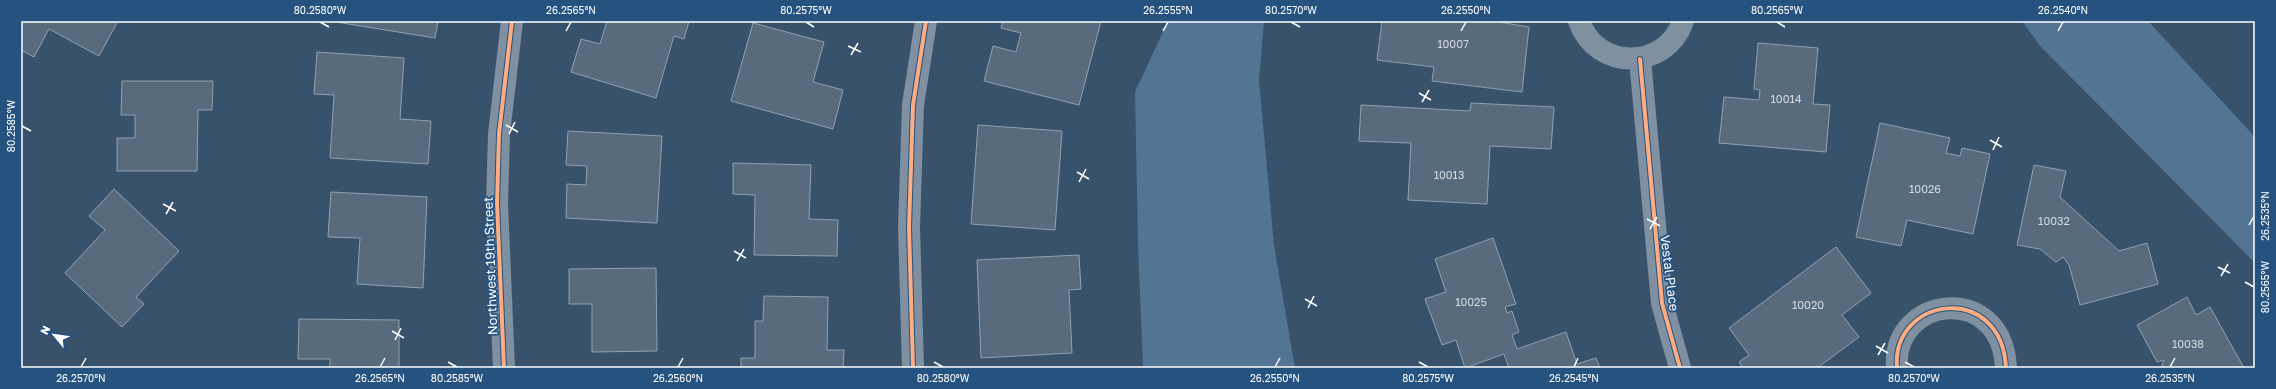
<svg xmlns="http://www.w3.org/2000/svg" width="2276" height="389" font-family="'Golos Text',sans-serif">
<rect width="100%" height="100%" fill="#39526b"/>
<path fill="#547494" d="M1168,21H1264L1259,80L1274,246L1295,368H1143L1138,244L1135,92Z
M2022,21H2148L2255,137V263L2041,47Z"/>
<path fill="#576a7e" stroke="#92a1b0" d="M21,21H118L99,56L49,29L34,57L21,50Z
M330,21H438L435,38Z
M607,21H689L684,39L674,36L656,98L571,72L581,39L600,44Z
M1003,21H1101L1079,105L984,81L993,46L1016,52L1021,33L1001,28Z
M1382,21H1493L1529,27L1522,92L1432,81L1434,67L1377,60Z
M753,23L824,42L813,82L843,90L833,129L731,101Z
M1758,43L1818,48L1813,104L1830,105L1826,152L1719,143L1724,97L1759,100L1760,90L1754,89Z
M317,52L404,58L400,119L431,121L428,164L330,158L334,95L314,94Z
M122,81H213L212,110H198L197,171H117V138H135V115H121Z
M1471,103L1554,107L1551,149L1490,146L1487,204L1408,200L1411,143L1359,141L1361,105L1470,111Z
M1880,123L1950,138L1946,153L1960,156L1962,148L1990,154L1973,234L1907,220L1901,246L1856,237Z
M978,125L1062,131L1055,230L971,224Z
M568,131L662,136L657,223L566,218L567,184L586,185L587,166L566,165Z
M733,163L811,165L809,219L838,220L837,256L754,255L755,195L733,194Z
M2034,165L2066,171L2060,197L2119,251L2147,243L2158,284L2080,305L2069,265L2063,257L2056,262L2040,249L2017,245Z
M114,189L179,251L136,297L144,304L122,327L65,273L105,230L89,216Z
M331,192L427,197L423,288L357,284L360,238L328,237Z
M1493,238L1516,304L1505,307L1507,313L1512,311L1519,332L1512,335L1517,349L1566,332L1577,364L1596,358L1600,368H1509L1504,354L1465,368L1456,340L1442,345L1425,299L1446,292L1435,259Z
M1836,247L1871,293L1842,315L1859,337L1817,368H1743L1739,362L1749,355L1729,328Z
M1079,255L1081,289L1069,290L1072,353L981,358L977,260Z
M656,268L657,351L592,352V304H569V269Z
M764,296L828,297L827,350H844L843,368H741V358H755V321H763Z
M2187,297L2196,315L2210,307L2244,368H2161L2164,360L2157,362L2137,325Z
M299,319L399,320V368H330V359H298Z"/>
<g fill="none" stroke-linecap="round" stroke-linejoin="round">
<path stroke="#7f90a1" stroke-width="22" d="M1579,21C1596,71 1666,71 1683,21
M1640,59L1662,303L1680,368
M504,368L497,203L499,134L512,21
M913,368L909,227L913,105L926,21
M1897,368C1891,296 2002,281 2006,368"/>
<defs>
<path id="cycleway" d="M1640,59L1662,303L1680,368
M504,368L497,203L499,134L512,21
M913,368L909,227L913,105L926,21
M1897,368C1891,296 2002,281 2006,368"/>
</defs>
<use href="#cycleway" stroke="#25527f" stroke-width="6"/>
<use href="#cycleway" stroke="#ffac80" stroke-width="4"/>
</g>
<path fill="none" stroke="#fff" stroke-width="1.5" d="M320,22L329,27M806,22L814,27M1291,22L1300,27M1777,22L1785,27M566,31L571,22M1163,31L1168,22M1461,31L1466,22M2058,31L2063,22M848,46L861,52M851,55L858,43M1419,93L1431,100M1422,102L1429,90M506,125L518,132M22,126L31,131M509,134L515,122M1990,140L2002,147M1993,150L1999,137M1077,172L1089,179M1079,182L1086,169M163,204L176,211M166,214L173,202M1647,219L1660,226M2249,225L2254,216M1650,229L1657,217M734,251L746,258M737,261L744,249M2218,267L2230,273M2221,276L2228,264M2245,282L2254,287M1305,299L1317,306M1308,308L1314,296M392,331L404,338M395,340L401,328M1876,346L1888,353M1878,355L1885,343M448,362L457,367M934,362L943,367M1419,362L1428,367M1905,362L1914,367M81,367L86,358M380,367L385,358M678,367L683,358M1275,367L1280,358M1574,367L1578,358M2170,367L2175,358"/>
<g text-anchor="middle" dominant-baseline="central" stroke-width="3.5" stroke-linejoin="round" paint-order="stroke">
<g font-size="11" fill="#d5dadf">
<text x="1453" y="43">10007</text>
<text x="1786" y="98">10014</text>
<text x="1449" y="174">10013</text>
<text x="1925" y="188">10026</text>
<text x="2054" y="220">10032</text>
<text x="1471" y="301">10025</text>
<text x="1808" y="304">10020</text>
<text x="2188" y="343">10038</text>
</g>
<g font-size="13" fill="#fff" stroke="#25527f">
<text transform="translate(490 266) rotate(-92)">Northwest 19th Street</text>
<text transform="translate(1670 273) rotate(83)">Vestal Place</text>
</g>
</g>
<rect width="2276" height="389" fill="none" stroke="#25527f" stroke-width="44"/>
<g transform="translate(54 335) rotate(299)" stroke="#25527f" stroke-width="3" paint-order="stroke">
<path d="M0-3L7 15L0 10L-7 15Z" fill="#ffffff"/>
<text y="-6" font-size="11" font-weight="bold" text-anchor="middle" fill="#ffffff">N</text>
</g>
<rect x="22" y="22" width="2232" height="345" fill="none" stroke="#fff" stroke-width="1.5"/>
<g font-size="10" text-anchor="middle" fill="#fff">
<text x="320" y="14">80.2580°W</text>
<text x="571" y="14">26.2565°N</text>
<text x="806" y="14">80.2575°W</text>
<text x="1168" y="14">26.2555°N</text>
<text x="1291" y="14">80.2570°W</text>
<text x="1466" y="14">26.2550°N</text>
<text x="1777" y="14">80.2565°W</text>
<text x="2063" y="14">26.2540°N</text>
<text transform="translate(11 126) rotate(-90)" y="4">80.2585°W</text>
<text transform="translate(2265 216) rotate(-90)" y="4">26.2535°N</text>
<text transform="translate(2265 287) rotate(-90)" y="4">80.2565°W</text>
<text x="81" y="382">26.2570°N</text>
<text x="380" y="382">26.2565°N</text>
<text x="457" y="382">80.2585°W</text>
<text x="678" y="382">26.2560°N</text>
<text x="943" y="382">80.2580°W</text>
<text x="1275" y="382">26.2550°N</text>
<text x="1428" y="382">80.2575°W</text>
<text x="1574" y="382">26.2545°N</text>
<text x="1914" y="382">80.2570°W</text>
<text x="2170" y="382">26.2535°N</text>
</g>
</svg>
